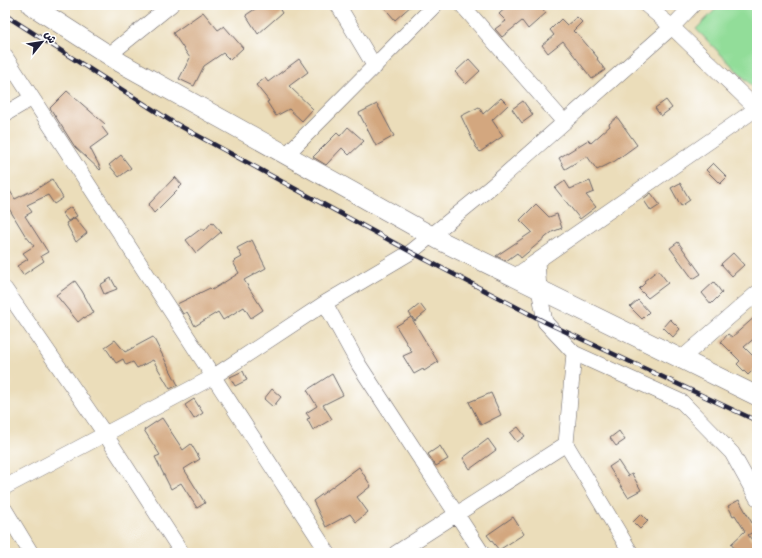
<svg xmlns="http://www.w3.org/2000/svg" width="762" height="558" font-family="Mynerve,'Playpen Sans Arabic',sans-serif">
<rect width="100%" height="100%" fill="#fff"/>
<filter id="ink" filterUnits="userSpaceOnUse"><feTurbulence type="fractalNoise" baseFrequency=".025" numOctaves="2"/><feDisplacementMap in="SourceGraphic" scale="8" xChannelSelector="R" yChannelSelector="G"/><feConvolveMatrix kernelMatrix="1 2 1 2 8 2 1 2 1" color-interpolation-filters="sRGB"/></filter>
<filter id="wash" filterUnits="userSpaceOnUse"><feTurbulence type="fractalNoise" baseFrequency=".012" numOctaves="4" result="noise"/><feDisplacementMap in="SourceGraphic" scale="16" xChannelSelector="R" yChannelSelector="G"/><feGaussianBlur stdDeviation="0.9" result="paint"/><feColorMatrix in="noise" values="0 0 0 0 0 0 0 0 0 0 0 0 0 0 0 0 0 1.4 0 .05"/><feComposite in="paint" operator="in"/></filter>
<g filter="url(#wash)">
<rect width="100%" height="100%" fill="#ebddba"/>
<path fill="#92dd99" stroke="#5a806a" d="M720,5H757V91L696,29Z"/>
<g id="blocks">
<path fill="#d3a77f" d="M261,5H277L282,13L258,34L246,15Z
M382,5H412L395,20Z
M509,5H539L546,13L528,29L522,21L502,37L495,29L506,21L499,14Z
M203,12L218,30L224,26L243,48L230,60L223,53L204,66L194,86L179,79L190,58L173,33Z
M577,17L582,22L573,31L575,33L576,32L598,58L597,59L605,70L592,79L563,41L548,53L542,45L554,35L550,30L561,19L567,25Z
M299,59L308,72L289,86L313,109L302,121L289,109L276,116L267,102L269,101L256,85L265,78L268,82Z
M469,59L480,71L466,84L455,72Z
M67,91L105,124L102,127L108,135L90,148L101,169L100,170L75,147L50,108Z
M501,98L508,105L492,120L503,136L480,152L476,147L461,116L479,107L483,114Z
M666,100L672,108L661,116L655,108Z
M523,101L533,115L522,123L512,109Z
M377,104L394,136L376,146L359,113Z
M617,117L637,145L615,161L597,170L587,156L565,169L559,158L588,140L591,143L610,126L609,124Z
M348,127L364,141L349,155L342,148L326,165L313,157L337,133L340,136Z
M121,155L131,168L119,177L109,165Z
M713,163L727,177L720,184L706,170Z
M175,177L182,185L154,213L148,205Z
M52,179L63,198L54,204L48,195L27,205L32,212L25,216L48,252L41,256L44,261L23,275L17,266L28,259L23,253L34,246L25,235L5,202V183L15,199L31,191L32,192Z
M565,181L570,189L590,181L594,192L586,195L596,207L580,219L555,188Z
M680,183L690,200L681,206L671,188Z
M651,193L660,205L651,211L643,199Z
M536,204L549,217L557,214L562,228L552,232L521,258L517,253L506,261L496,256L532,232L520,220Z
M71,207L77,216L68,221L62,213Z
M75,218L87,233L76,242L66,223Z
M212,222L221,232L196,253L186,240L202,228L204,231Z
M252,240L266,268L244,280L263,310L251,318L244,307L223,320L218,312L195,326L187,312L183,314L177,304L210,288L212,290L239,273L233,262L242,257L237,248Z
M678,242L701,274L693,279L670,248Z
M733,253L744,265L732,276L721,264Z
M658,270L668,283L648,298L639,289L645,283L644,281Z
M111,278L117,289L104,294L100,285Z
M75,281L82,291L94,313L84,318V317L78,322L56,295Z
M714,282L722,293L711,304L702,293Z
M638,300L649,312L642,319L630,307Z
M420,304L426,312L415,321L409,313Z
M757,315V336L744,347L757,360V366L748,375L737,364L740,361L721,342L728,334L732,337Z
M411,317L438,362L424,371L423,369L414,374L403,356L412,352L396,326Z
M670,319L680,329L673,337L663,327Z
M153,337L178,385L170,389L153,360L137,368L133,362L126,365L123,359L116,363L105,347L115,340L125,352Z
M243,371L247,380L235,386L230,377Z
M332,374L343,395L323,405L332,419L313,430L307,419L310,418L306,413L317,406L307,390Z
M272,389L281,397L273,407L264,399Z
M491,393L501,415L481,425L469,402Z
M194,399L203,413L194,419L185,405Z
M162,418L183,450L191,444L200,459L184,469L205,503L197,508L181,483L171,489L155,457L160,455L144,430Z
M518,427L525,436L517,442L510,433Z
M619,431L625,440L616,446L610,438Z
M488,439L496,450L470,469L463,458Z
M440,446L448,459L436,466L428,454Z
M618,461L628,476L632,474L641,490L628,497L609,467Z
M359,467L371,486L357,497L368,512L356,522L350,514L326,527L313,501Z
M739,500L756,530L748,535L757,546V553H738L731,544L745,531L735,515L733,516L728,506Z
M641,514L648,521L640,529L633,522Z
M513,517L524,534L499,550L487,535Z"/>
</g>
</g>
<g filter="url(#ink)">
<use href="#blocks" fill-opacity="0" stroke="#686367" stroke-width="1"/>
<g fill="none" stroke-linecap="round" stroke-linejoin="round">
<defs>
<path id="minor" d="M338,5L375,67
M462,5L564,122
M646,5L672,27L757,109
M109,55L171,5
M5,56L328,553
M5,114L32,98
M286,155L435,5
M514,277L756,109
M5,289L105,434L182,553
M325,303L359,365L482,553
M574,353L682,402L732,453L757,498
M681,359L757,293
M566,444L631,553
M5,487L213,377L325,303L411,252L491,187L672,27L693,5
M5,510L31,553
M396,553L566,444L574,353L545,322L539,289L537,261"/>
<path id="tertiary" d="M31,5L121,63L439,240L757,396"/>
</defs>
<use href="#minor" stroke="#686367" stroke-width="16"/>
<use href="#tertiary" stroke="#686367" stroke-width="20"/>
<use href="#minor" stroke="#fff" stroke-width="15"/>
<use href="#tertiary" stroke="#fff" stroke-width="19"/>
<defs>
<path id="rail" d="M5,15L171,121L411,252L545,322L757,421"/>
</defs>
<use href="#rail" stroke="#22223b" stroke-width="4.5"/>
<use href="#rail" stroke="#fff" stroke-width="3" stroke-dasharray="9" stroke-linecap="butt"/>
</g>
</g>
<rect width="762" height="558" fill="none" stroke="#fff" stroke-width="20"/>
<g transform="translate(42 42) rotate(60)" stroke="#ffffff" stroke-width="3" paint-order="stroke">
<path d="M0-3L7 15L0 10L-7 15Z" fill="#22223b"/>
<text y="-6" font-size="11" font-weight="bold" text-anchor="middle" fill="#22223b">ش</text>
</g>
</svg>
